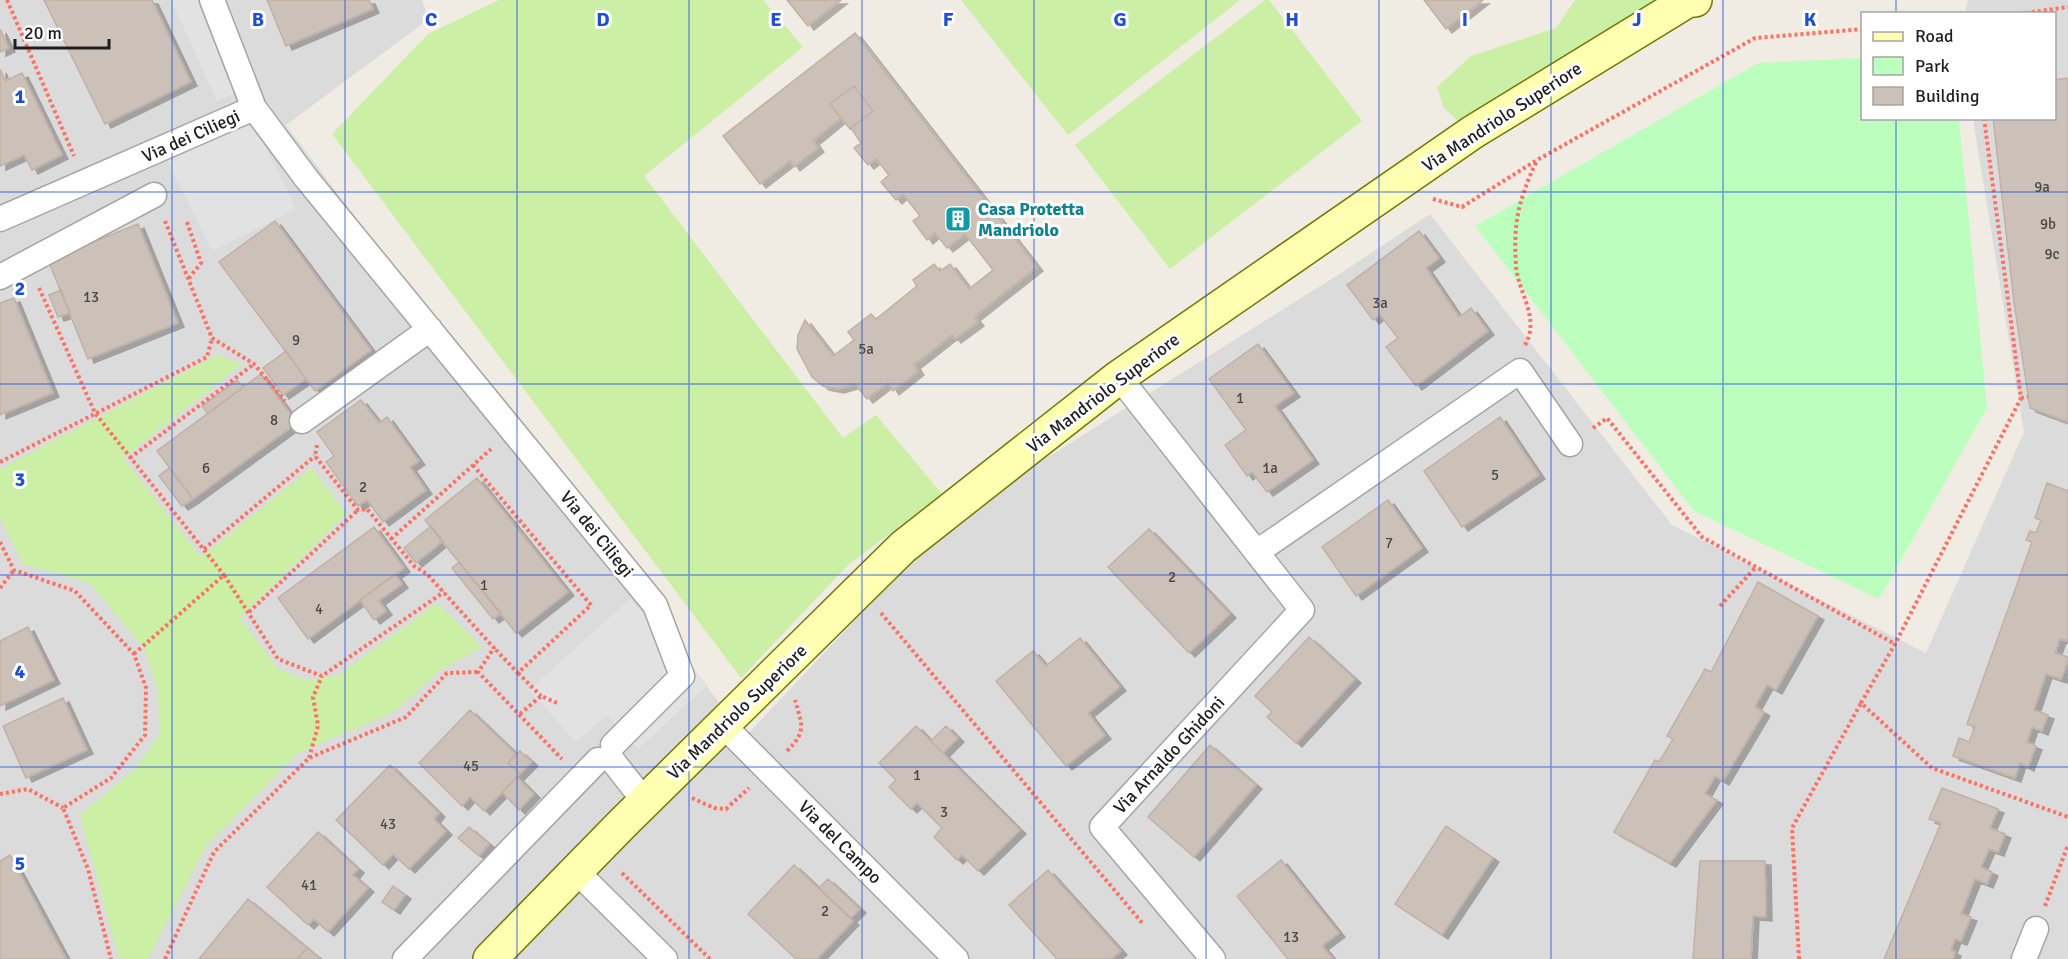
<svg xmlns="http://www.w3.org/2000/svg" width="2068" height="959" font-family="Signika,sans-serif">
<defs>
<filter id="shadow"><feDropShadow dx="6" dy="4" stdDeviation="0" flood-color="#0004"/></filter>
</defs>
<rect width="100%" height="100%" fill="#f0ebe3"/>
<path fill="#dcdbdb" d="M0,0H422L429,19L286,125L745,737L951,518L1341,273L1430,214L1672,525L1926,653L2024,432L1973,119L2054,118V14L1965,13L1968,0H2068V959H0Z"/>
<path fill="#cbefa4" d="M499,0H763L803,47L644,176L843,438L876,415L942,494L848,565L741,678L332,134L428,34Z
M961,0H1240L1068,135Z
M1265,0H1269L1362,121L1170,269L1075,145Z
M1575,0H1656L1464,126L1444,108L1437,87L1471,56L1556,28Z
M217,355L242,364L123,458L201,557L311,468L347,513L240,618L278,669L305,680L337,676L437,603L482,647L442,669L394,712L298,753L206,846L148,959H119L80,815L134,770L159,735L158,692L145,650L90,583L23,564L0,518V469Z"/>
<path fill="#bbfebe" d="M1862,58V118L1959,119L1987,408L1879,599L1694,511L1475,226L1758,63Z"/>
<path fill="#e2e2e2" d="M171,0H199L240,90L217,101Z
M251,117L296,209L212,251L166,158Z
M630,599L708,685L638,749L607,715L576,742L529,690Z"/>
<path fill="#ccc1b8" stroke="#c3b0a4" stroke-width="1.5" filter="url(#shadow)" d="M44,0H152L191,82L105,124Z
M267,0H369L373,9L286,46Z
M787,0H841L808,26Z
M1424,0H1483L1446,29Z
M0,29L9,48L0,52Z
M855,33L1037,267L974,317L978,322L955,339L952,335L914,365L918,371L893,391L888,383L867,399L855,384L838,389L823,386L812,377L797,349L798,335L805,320L833,356L854,340L848,332L871,314L876,319L917,286L913,280L934,264L940,271L950,264L969,289L993,270L965,234L947,248L935,233L927,240L913,221L920,216L903,194L896,200L881,182L889,175L876,159L868,165L854,148L861,143L851,128L873,111L854,86L830,104L841,118L813,141L818,148L794,167L790,161L760,184L723,136Z
M0,69L5,81L22,73L62,155L32,170L24,155L0,166Z
M2068,78V422L2030,408L2014,302L1993,118H2054V80Z
M854,86L873,111L850,129L830,104Z
M275,221L371,350L315,391L219,262Z
M138,224L178,323L88,359L48,260Z
M1419,231L1439,258L1426,268L1459,317L1471,308L1488,331L1416,386L1386,347L1398,338L1380,315L1373,320L1347,285Z
M61,290L70,313L58,317L49,295Z
M14,298L53,393L0,415V303Z
M1258,344L1294,393L1275,406L1313,460L1267,492L1252,472L1247,476L1225,445L1246,430L1209,379Z
M286,351L306,379L283,395L263,368Z
M261,374L297,423L193,499L157,451Z
M237,380L243,387L208,414L202,406Z
M361,400L379,423L387,417L419,461L410,467L426,490L383,522L367,500L358,506L326,462L334,456L317,432Z
M1500,417L1539,475L1462,527L1424,471Z
M169,468L193,499L182,506L159,476Z
M477,478L568,592L516,633L425,520Z
M2047,483L2068,491V641L2060,639L2055,653L2068,657V661L2061,679L2046,674L2034,710L2048,715L2042,731L2032,727L2027,742L2036,746L2028,767L2020,763L2015,778L1953,756L1959,738L1969,742L1975,727L1967,724L2032,542L2026,540L2030,531L2036,533L2041,520L2035,518Z
M1388,500L1422,548L1356,596L1322,547Z
M431,526L443,541L416,563L404,548Z
M374,527L404,568L308,639L278,598Z
M1149,529L1230,614L1189,653L1108,567Z
M459,562L501,613L493,619L452,568Z
M395,574L402,584L379,601L386,611L374,620L360,600Z
M1758,582L1818,616L1776,690L1767,685L1755,707L1764,712L1723,781L1715,776L1705,794L1717,800L1670,863L1614,832L1655,760L1659,762L1673,739L1667,736L1705,669L1711,672Z
M28,627L54,680L0,706V641Z
M1309,637L1355,679L1296,743L1267,717L1272,712L1255,696Z
M1080,638L1120,687L1088,713L1105,735L1066,766L996,681L1033,651L1046,666Z
M63,698L87,750L26,778L3,726Z
M470,710L516,754L508,763L520,774L484,811L470,797L462,806L419,763Z
M916,726L1020,830L978,871L962,855L957,860L934,837L942,828L917,803L911,809L889,787L896,780L879,763Z
M946,726L958,738L943,753L931,741Z
M1210,745L1256,785L1194,857L1148,817Z
M520,751L532,762L520,774L508,763Z
M390,765L439,813L434,819L446,831L409,869L393,854L383,865L336,820Z
M517,777L534,794L519,810L502,792Z
M1942,788L1998,809L1990,828L2005,834L1998,852L1989,849L1981,867L1992,872L1987,884L1975,879L1961,914L1971,917L1961,941L1955,939L1951,950L1955,952L1953,959H1884L1941,823L1929,819Z
M1446,826L1493,858L1442,935L1395,904Z
M469,827L489,844L479,856L458,838Z
M318,832L358,869L353,875L368,888L328,932L314,919L308,925L267,887Z
M10,855L66,959H0V861Z
M1281,860L1339,933L1322,946L1333,959H1288L1237,896Z
M1700,861H1765L1766,917L1753,916L1751,959H1693Z
M794,865L853,921L817,959H796L748,914Z
M1048,870L1121,951L1111,959H1057L1009,905Z
M828,879L860,909L851,918L819,888Z
M393,886L405,895L394,910L382,902Z
M248,899L307,948L297,959H199Z
M307,948L319,958L318,959H297Z"/>
<g fill="none" stroke-linecap="round" stroke-linejoin="round">
<defs>
<path id="street" d="M212,0L254,108
M0,219L254,108L306,178L655,605L682,676L613,745
M0,277L154,195
M1119,377L1302,610L1102,827L1213,959
M302,421L430,329
M1257,552L1520,371L1570,444
M724,726L956,959
M612,760L645,802
M576,871L665,959
M405,959L598,760
M2024,959L2036,929"/>
<path id="secondary" d="M490,959L622,824L903,547L1119,377L1473,132L1687,1L1695,0"/>
</defs>
<use href="#street" stroke="#a5a5a5" stroke-width="27"/>
<use href="#secondary" stroke="#717900" stroke-width="36"/>
<path stroke="#ff6f64" stroke-width="4" stroke-dasharray="3 3" stroke-linecap="butt" d="M7,0L74,156
M2020,14L2068,7
M1984,118L2021,398L1895,644L1861,703L1932,768L2068,817
M1433,199L1462,207L1537,160L1755,38L1862,29
M165,221L212,338L254,364L285,401
M187,222L201,263L189,278
M39,288L95,413L224,575
M1525,345C1541,318 1517,291 1516,265C1513,222 1519,200 1536,162
M2021,398L2028,397
M1593,428L1607,418L1702,537L1895,644
M317,445L315,456L358,510L367,509L414,566L427,574L494,648L478,672L562,759
M130,458L254,364
M0,462L207,357L212,338
M473,465L591,605L518,673L494,648
M391,539L491,449
M0,542L14,570L75,591L134,654L146,688L145,735L111,778L63,808L88,869L111,959
M204,549L315,456
M0,588L14,570
M1720,606L1756,567
M249,612L358,510
M881,613L1143,924
M134,654L224,575L278,659L322,676L444,592
M518,673L541,696
M520,714L541,696L557,703
M787,751C807,731 802,725 795,700
M309,758L318,726L313,697L322,676
M0,794L28,789L63,808
M692,798L714,808L726,809L749,788
M622,873L710,959
M2045,906L2068,845
M165,959L214,852L309,758L406,717L447,673L478,672
M1799,959L1792,828L1861,703"/>
<use href="#street" stroke="#fff" stroke-width="24"/>
<use href="#secondary" stroke="#feffb1" stroke-width="33"/>
</g>
<path fill="none" stroke="#1d4ed8" stroke-width="1.5" stroke-opacity="0.55" d="M172,0V959M345,0V959M517,0V959M689,0V959M862,0V959M1034,0V959M1206,0V959M1379,0V959M1551,0V959M1723,0V959M1896,0V14M1896,118V959M0,192H2068M0,384H2068M0,575H2068M0,767H2068"/>
<defs>
<symbol id="building-square" viewBox="-11 -11 22 22"><rect x="-9" y="-9" width="18" height="18" rx="4" fill="#0f9aa8" stroke="#fff"/><path d="M-4-6H4V6H1V3H-1V6H-4ZM-2.5-4.3h1.7v1.8h-1.7ZM.8-4.3h1.7v1.8H.8ZM-2.5-1h1.7V.8h-1.7ZM.8-1h1.7V.8H.8Z" fill="#fff"/></symbol>
</defs>
<g fill-rule="evenodd">
<use href="#building-square" x="943" y="204" width="30" height="30"/>
</g>
<g text-anchor="middle" dominant-baseline="central" stroke-width="6" stroke-linejoin="round" paint-order="stroke">
<g font-size="15" fill="#4a4744">
<text x="2042" y="187">9a</text>
<text x="2048" y="224">9b</text>
<text x="2052" y="254">9c</text>
<text x="91" y="297">13</text>
<text x="1380" y="303">3a</text>
<text x="296" y="340">9</text>
<text x="866" y="349">5a</text>
<text x="1240" y="398">1</text>
<text x="274" y="420">8</text>
<text x="206" y="468">6</text>
<text x="1270" y="468">1a</text>
<text x="1495" y="475">5</text>
<text x="363" y="487">2</text>
<text x="1389" y="543">7</text>
<text x="1172" y="577">2</text>
<text x="484" y="585">1</text>
<text x="319" y="609">4</text>
<text x="471" y="766">45</text>
<text x="917" y="775">1</text>
<text x="944" y="812">3</text>
<text x="388" y="824">43</text>
<text x="309" y="885">41</text>
<text x="825" y="911">2</text>
<text x="1291" y="937">13</text>
</g>
<g font-size="18" fill="#1e1e1e" stroke="#fff">
<text transform="translate(1502 117) rotate(-33)">Via Mandriolo Superiore</text>
<text transform="translate(191 136) rotate(-24)">Via dei Ciliegi</text>
<text transform="translate(1103 393) rotate(-37)">Via Mandriolo Superiore</text>
<text transform="translate(597 534) rotate(51)">Via dei Ciliegi</text>
<text transform="translate(737 712) rotate(-44)">Via Mandriolo Superiore</text>
<text transform="translate(1169 755) rotate(-47)">Via Arnaldo Ghidoni</text>
<text transform="translate(840 842) rotate(45)">Via del Campo</text>
</g>
<g font-size="18" font-weight="bold" fill="#0d838f" stroke="#fff" text-anchor="start">
<text x="978" y="209">Casa Protetta<tspan x="978" dy="21">Mandriolo</tspan></text>
</g>
</g>
<g font-size="20" text-anchor="middle" font-weight="bold" fill="#1d4ed8" stroke="#fff" stroke-width="6" stroke-linejoin="round" paint-order="stroke">
<text x="258" y="26">B</text>
<text x="431" y="26">C</text>
<text x="603" y="26">D</text>
<text x="776" y="26">E</text>
<text x="948" y="26">F</text>
<text x="1120" y="26">G</text>
<text x="1292" y="26">H</text>
<text x="1465" y="26">I</text>
<text x="1637" y="26">J</text>
<text x="1810" y="26">K</text>
<text x="20" y="103">1</text>
<text x="20" y="295">2</text>
<text x="20" y="486">3</text>
<text x="20" y="678">4</text>
<text x="20" y="870">5</text>
</g>
<rect x="1861" y="12" width="195" height="108" fill="#ffffff" stroke="#a5a5a5" stroke-width="1.5"/>
<rect x="1873" y="32" width="30" height="9" fill="#feffb1" stroke="#a5a5a5" stroke-width="1.5"/>
<text x="1915" y="42" font-size="18" fill="#1e1e1e">Road</text>
<rect x="1873" y="57" width="30" height="18" fill="#bbfebe" stroke="#a5a5a5" stroke-width="1.5"/>
<text x="1915" y="72" font-size="18" fill="#1e1e1e">Park</text>
<rect x="1873" y="87" width="30" height="18" fill="#ccc1b8" stroke="#a5a5a5" stroke-width="1.5"/>
<text x="1915" y="102" font-size="18" fill="#1e1e1e">Building</text>
<path d="M15 39v9h94v-9" fill="none" stroke="#1e1e1e" stroke-width="3"/>
<text x="24" y="39" font-size="18" fill="#1e1e1e" stroke="#ffffff" stroke-width="4.5" paint-order="stroke">20 m</text>
</svg>
